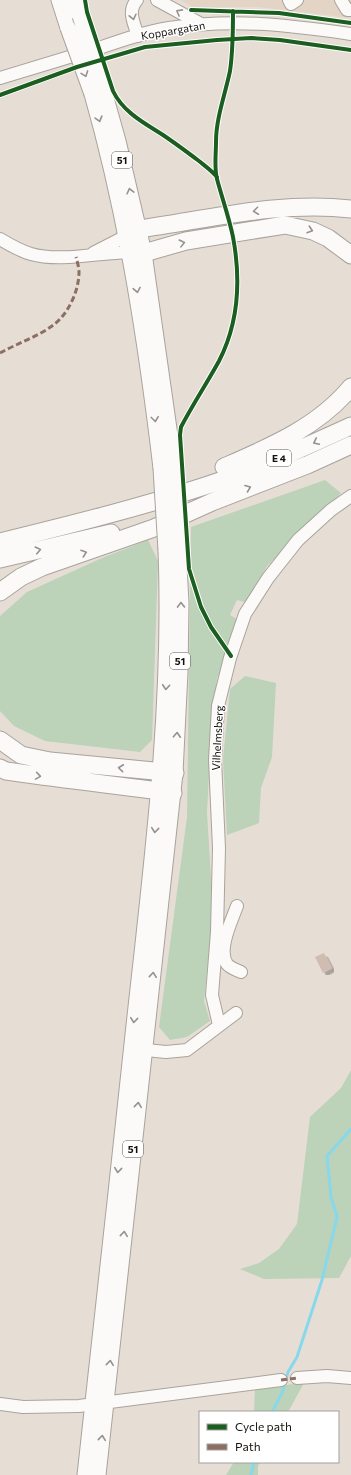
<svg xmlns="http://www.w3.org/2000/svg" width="351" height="1475" font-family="Commissioner,sans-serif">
<defs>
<filter id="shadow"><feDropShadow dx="3.5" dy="3.5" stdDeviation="0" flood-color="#0004"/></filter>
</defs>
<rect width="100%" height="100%" fill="#e6ded5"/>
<path fill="#e3d4c5" d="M181,0H351V18L258,7H192Z"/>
<path fill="#bcd2b9" d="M325,480L341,493L319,517L267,566L248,603L237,600L230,615L240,621L217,678L211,734L207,813L213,910L204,1001L210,1021L187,1037L170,1040L159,1027L187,817L191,527Z
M148,540L158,561L152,740L140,752L45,741L14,726L0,711V616L27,592L102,558Z
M245,676L276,683L272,757L261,788L259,823L227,835L223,759L230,689Z
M351,1070V1256L339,1278L264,1279L240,1269L259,1263L279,1249L297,1224L310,1117L341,1088Z
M304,1383L288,1412H254L255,1388Z
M234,1462H260L258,1466V1475H226Z"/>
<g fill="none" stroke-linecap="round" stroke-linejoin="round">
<path stroke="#88d8eb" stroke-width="3" d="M272,1412L282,1393L288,1372L297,1357L322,1280L337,1217L331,1197L327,1156L351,1129
M251,1475L254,1462"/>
</g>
<path fill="#d1bcb2" filter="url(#shadow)" d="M324,953L332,968L323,973L315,957Z"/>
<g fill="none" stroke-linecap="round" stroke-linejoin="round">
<defs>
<path id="minor" d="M137,0C127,11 134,23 138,36
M157,0L201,24
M289,0L291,4L297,0
M341,0L347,10H351
M0,78C33,68 66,58 99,48C122,40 145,32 169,28C233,18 288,25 351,34
M0,239C10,245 20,251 31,254C62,263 104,251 137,252
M93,253L134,232
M237,906C232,920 217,950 227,964C230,968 237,970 241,972
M219,1025L212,995L217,932L219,848L215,760L218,706L230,658L245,614L268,578L298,540L331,510L351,496
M136,1049L166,1052L187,1050L236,1013
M297,1378L327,1376L351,1378
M0,1404L23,1407L79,1406L281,1380"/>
<path id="major" d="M59,0L68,28
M74,0L80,16
M104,91L118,141L144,253L174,464
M92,94C127,217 146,342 161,468
M85,1475C103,1322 118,1169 135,1016C152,861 172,706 166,550
M98,1475L175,773L180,672L181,603L178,548"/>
<path id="highway" d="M139,229C210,219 279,201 351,209
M144,253L186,241L285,225L313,231L328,238L351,255
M224,467C270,447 318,427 351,387
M0,542C69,525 138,508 205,486C255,470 303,448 351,426
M0,559L111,533
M0,592L21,577L42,567L154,528L212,502L307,465L351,445
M0,740L21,755L50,761L175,773
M0,768L6,771C61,779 117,785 173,793"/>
</defs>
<use href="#minor" stroke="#a8a39c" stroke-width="14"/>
<use href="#major" stroke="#a8a39c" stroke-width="17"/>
<use href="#highway" stroke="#a8a39c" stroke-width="19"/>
<use href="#minor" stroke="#fbfaf9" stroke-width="12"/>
<use href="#major" stroke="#fbfaf9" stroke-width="15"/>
<use href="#highway" stroke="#fbfaf9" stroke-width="17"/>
<defs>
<path id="major-bridge" d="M80,16L104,91
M68,28L92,94
M174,464L178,548
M161,468L166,550"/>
</defs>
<use href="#major-bridge" stroke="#a8a39c" stroke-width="17" stroke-linecap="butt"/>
<use href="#major-bridge" stroke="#fbfaf9" stroke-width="15"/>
<path stroke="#8d6e63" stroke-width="3" stroke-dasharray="6 3" stroke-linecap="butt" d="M0,353C16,344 37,337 52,326C68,315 79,291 79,272C79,267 77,261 76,257
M281,1380L297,1378"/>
<defs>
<path id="cycleway" d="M85,0L87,12L113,91C123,112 144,123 163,135C175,143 187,152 199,161C205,166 211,170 217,177
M191,10L279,13L351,23
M0,95L77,67L145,47L217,40L251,38L280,40L351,50
M231,656L211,627L201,607L189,569L180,435L181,427C193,404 207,383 219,361C239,322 241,280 233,237C229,217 222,198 217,179C214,168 216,153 216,142C216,118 225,95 230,71C233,51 233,31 233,11"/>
</defs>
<use href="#cycleway" stroke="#fff" stroke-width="6"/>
<use href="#cycleway" stroke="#1b5e20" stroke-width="4"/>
</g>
<defs><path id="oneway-chevron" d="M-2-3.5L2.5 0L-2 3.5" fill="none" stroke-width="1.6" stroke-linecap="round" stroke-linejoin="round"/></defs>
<g stroke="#94918e">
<use href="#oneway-chevron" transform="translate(179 12) rotate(-151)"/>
<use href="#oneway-chevron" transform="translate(133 17) rotate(77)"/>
<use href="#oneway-chevron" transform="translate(85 74) rotate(70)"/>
<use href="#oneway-chevron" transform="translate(99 119) rotate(74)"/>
<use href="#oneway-chevron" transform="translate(130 191) rotate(-104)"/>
<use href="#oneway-chevron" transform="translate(256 211) rotate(173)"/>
<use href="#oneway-chevron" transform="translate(310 230) rotate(18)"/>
<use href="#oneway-chevron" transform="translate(182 243) rotate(-14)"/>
<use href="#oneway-chevron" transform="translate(137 290) rotate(80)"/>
<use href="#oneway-chevron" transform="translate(155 419) rotate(83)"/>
<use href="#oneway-chevron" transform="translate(316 442) rotate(155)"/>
<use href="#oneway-chevron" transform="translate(248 488) rotate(-21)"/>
<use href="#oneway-chevron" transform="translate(38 550) rotate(-13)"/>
<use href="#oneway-chevron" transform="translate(84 553) rotate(-19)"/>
<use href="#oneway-chevron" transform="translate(181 605) rotate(-91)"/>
<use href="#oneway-chevron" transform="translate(166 687) rotate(94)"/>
<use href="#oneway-chevron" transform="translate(177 735) rotate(-87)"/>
<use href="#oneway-chevron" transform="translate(121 768) rotate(-174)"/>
<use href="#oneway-chevron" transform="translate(38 776) rotate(9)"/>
<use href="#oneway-chevron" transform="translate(155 830) rotate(96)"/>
<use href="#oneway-chevron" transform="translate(153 975) rotate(-84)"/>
<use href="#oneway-chevron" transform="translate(134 1020) rotate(96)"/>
<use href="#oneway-chevron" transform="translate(138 1105) rotate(-84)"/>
<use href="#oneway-chevron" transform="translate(118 1170) rotate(96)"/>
<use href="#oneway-chevron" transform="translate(124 1234) rotate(-84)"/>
<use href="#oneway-chevron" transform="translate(110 1363) rotate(-84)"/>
<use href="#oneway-chevron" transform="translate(102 1438) rotate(-84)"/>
</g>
<g text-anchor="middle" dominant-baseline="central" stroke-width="3" stroke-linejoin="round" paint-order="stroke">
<g fill="#fff" stroke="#5b5855" stroke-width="1">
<rect x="112" y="152" width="20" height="16" rx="3"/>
<rect x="267" y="450" width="24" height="16" rx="3"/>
<rect x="170" y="653" width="20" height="16" rx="3"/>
<rect x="123" y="1141" width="20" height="16" rx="3"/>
</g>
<g font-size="10" font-weight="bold" fill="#15110c">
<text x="122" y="160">51</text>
<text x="279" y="458">E 4</text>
<text x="180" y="661">51</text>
<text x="133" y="1149">51</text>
</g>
<g font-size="11" fill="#15110c" stroke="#fff">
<text transform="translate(173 30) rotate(-10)">Koppargatan</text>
<text transform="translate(217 738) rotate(-87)">Vilhelmsberg</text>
</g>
</g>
<rect x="199" y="1411" width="140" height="52" fill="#ffffff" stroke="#a1a09e"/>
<rect x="207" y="1424" width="20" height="6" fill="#1b5e20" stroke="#a1a09e"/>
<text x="235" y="1431" font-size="12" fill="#15110c">Cycle path</text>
<rect x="207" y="1444" width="20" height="6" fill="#8d6e63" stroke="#a1a09e"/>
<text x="235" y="1451" font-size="12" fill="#15110c">Path</text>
</svg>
